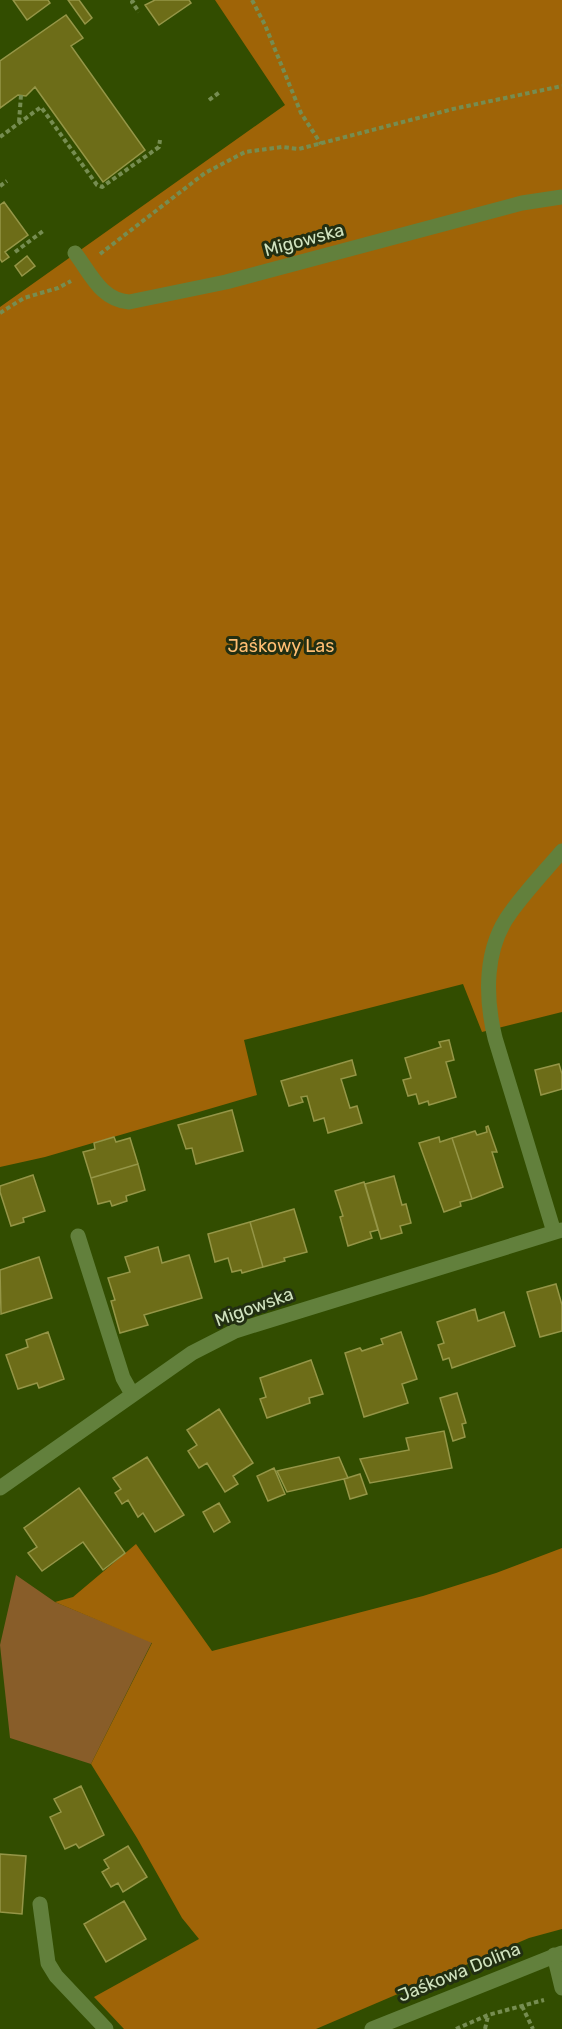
<svg xmlns="http://www.w3.org/2000/svg" width="562" height="2029" font-family="Rubik,sans-serif">
<rect width="100%" height="100%" fill="#324d00"/>
<path fill="#885d29" d="M16,1575L55,1602L152,1642L91,1764L10,1738L0,1645Z"/>
<path fill="#9f6407" d="M215,0H562V1012L482,1032L463,984L244,1040L257,1095L45,1157L0,1167V307L285,105Z
M136,1544L212,1651L423,1596L496,1573L562,1548V1929L529,1938L316,2029H124L94,1997L199,1939L182,1918L137,1838L91,1764L152,1643L55,1602L73,1597Z"/>
<path fill="#6d6d18" stroke="#959647" stroke-width="1.5" d="M13,0H48L50,3L27,20Z
M68,0H79L92,18L85,24Z
M155,0H189L191,3L159,25L145,5Z
M66,15L83,38L71,46L145,150L103,182L35,87L26,96L18,95L0,108V61Z
M4,202L28,235L5,252L9,257L2,262L0,259V205Z
M27,256L35,266L22,276L15,266Z
M449,1040L454,1060L446,1062L456,1097L429,1105L428,1101L419,1104L416,1094L408,1096L403,1080L411,1078L405,1058L441,1047L439,1042Z
M352,1060L356,1075L341,1079L350,1108L357,1106L362,1123L328,1133L324,1118L314,1121L307,1096L301,1097L303,1102L289,1106L281,1081Z
M559,1064L562,1074V1089L541,1095L535,1070Z
M232,1110L243,1151L196,1164L192,1148L186,1149L178,1125Z
M488,1126L497,1152H492L503,1187L472,1199L452,1138L475,1131L477,1135L487,1132L486,1127Z
M114,1137L116,1142L130,1138L138,1164L91,1178L83,1152L95,1149L94,1143Z
M439,1137L440,1142L452,1138L472,1199L460,1202L461,1206L444,1212L419,1143Z
M138,1164L145,1190L126,1196L127,1201L112,1206L110,1201L98,1204L91,1178Z
M33,1175L45,1211L23,1218L24,1222L11,1226L0,1192V1186Z
M394,1176L402,1205L406,1204L411,1223L400,1226L402,1233L381,1239L365,1184Z
M364,1182L378,1230L370,1232L372,1238L348,1246L340,1217L343,1216L335,1191Z
M294,1209L307,1252L284,1258L285,1261L263,1267L250,1222Z
M250,1222L263,1267L242,1273L241,1270L232,1272L228,1258L215,1262L208,1234Z
M158,1247L162,1263L189,1255L202,1298L144,1315L148,1325L120,1333L111,1301L115,1300L108,1278L130,1272L125,1257Z
M39,1257L52,1298L1,1314L0,1270Z
M556,1284L562,1305V1331L540,1337L527,1292Z
M475,1309L478,1321L504,1312L515,1346L452,1368L449,1358L443,1360L438,1345L444,1343L437,1322Z
M48,1332L64,1379L39,1388L37,1383L18,1389L6,1355L28,1347L26,1340Z
M401,1332L417,1379L402,1384L408,1403L364,1417L345,1353L360,1348L362,1351L383,1344L381,1339Z
M311,1360L323,1394L309,1398L310,1403L267,1418L260,1399L266,1397L260,1378Z
M457,1393L466,1423L462,1424L465,1437L453,1441L440,1398Z
M219,1409L253,1463L233,1476L238,1484L225,1492L207,1463L199,1468L188,1451L197,1445L187,1430Z
M444,1431L452,1468L370,1483L360,1459L409,1450L406,1438Z
M147,1457L184,1515L155,1532L143,1513L138,1517L128,1500L122,1504L115,1493L121,1489L113,1478Z
M339,1457L348,1478L287,1492L277,1471Z
M274,1468L285,1494L268,1501L257,1476Z
M360,1474L367,1494L350,1499L344,1479Z
M79,1488L125,1553L103,1570L83,1542L42,1571L28,1553L37,1547L24,1528Z
M219,1503L230,1522L214,1532L203,1512Z
M81,1786L104,1835L79,1848L76,1844L65,1849L50,1817L61,1812L54,1799Z
M128,1846L147,1877L123,1892L118,1883L111,1887L102,1872L109,1868L104,1860Z
M0,1854L26,1856L22,1914L0,1912Z
M124,1901L146,1939L106,1962L84,1924Z"/>
<g fill="none" stroke-linecap="round" stroke-linejoin="round">
<path stroke="#768d51" stroke-width="4" stroke-dasharray="4.5 3" stroke-linecap="butt" d="M134,0L132,2L139,12
M252,0L265,25L301,113L321,144
M209,100L220,92
M19,122L21,95
M0,137L41,107L97,185L102,187L159,147L160,140
M0,186L7,181
M15,252L43,231
M100,254L205,173L245,152L282,147L299,149L453,109L562,86
M0,313L24,298L58,288L71,281
M522,2006L533,2029
M456,2029L488,2015L544,2000
M485,2029L488,2016"/>
<path stroke="#62803c" stroke-width="15" d="M75,253C91,274 101,300 129,302L226,282L522,203L562,197
M554,1232L495,1038C485,997 484,948 511,912C526,891 545,871 562,851
M78,1236L123,1378L132,1394
M0,1488L192,1353L235,1331L562,1230
M40,1904L48,1963L56,1976L106,2029
M554,1955L562,1988
M372,2029L562,1953"/>
</g>
<g text-anchor="middle" dominant-baseline="central" stroke-width="6" stroke-linejoin="round" paint-order="stroke">
<g font-size="18" fill="#d1e3bf" stroke="#222f12">
<text transform="translate(304 240) rotate(-15)">Migowska</text>
<text transform="translate(254 1307) rotate(-20)">Migowska</text>
<text transform="translate(459 1972) rotate(-22)">Jaśkowa Dolina</text>
</g>
<g font-size="18" fill="#ffbe72" stroke="#222f12">
<text x="281" y="646">Jaśkowy Las</text>
</g>
</g>
</svg>
